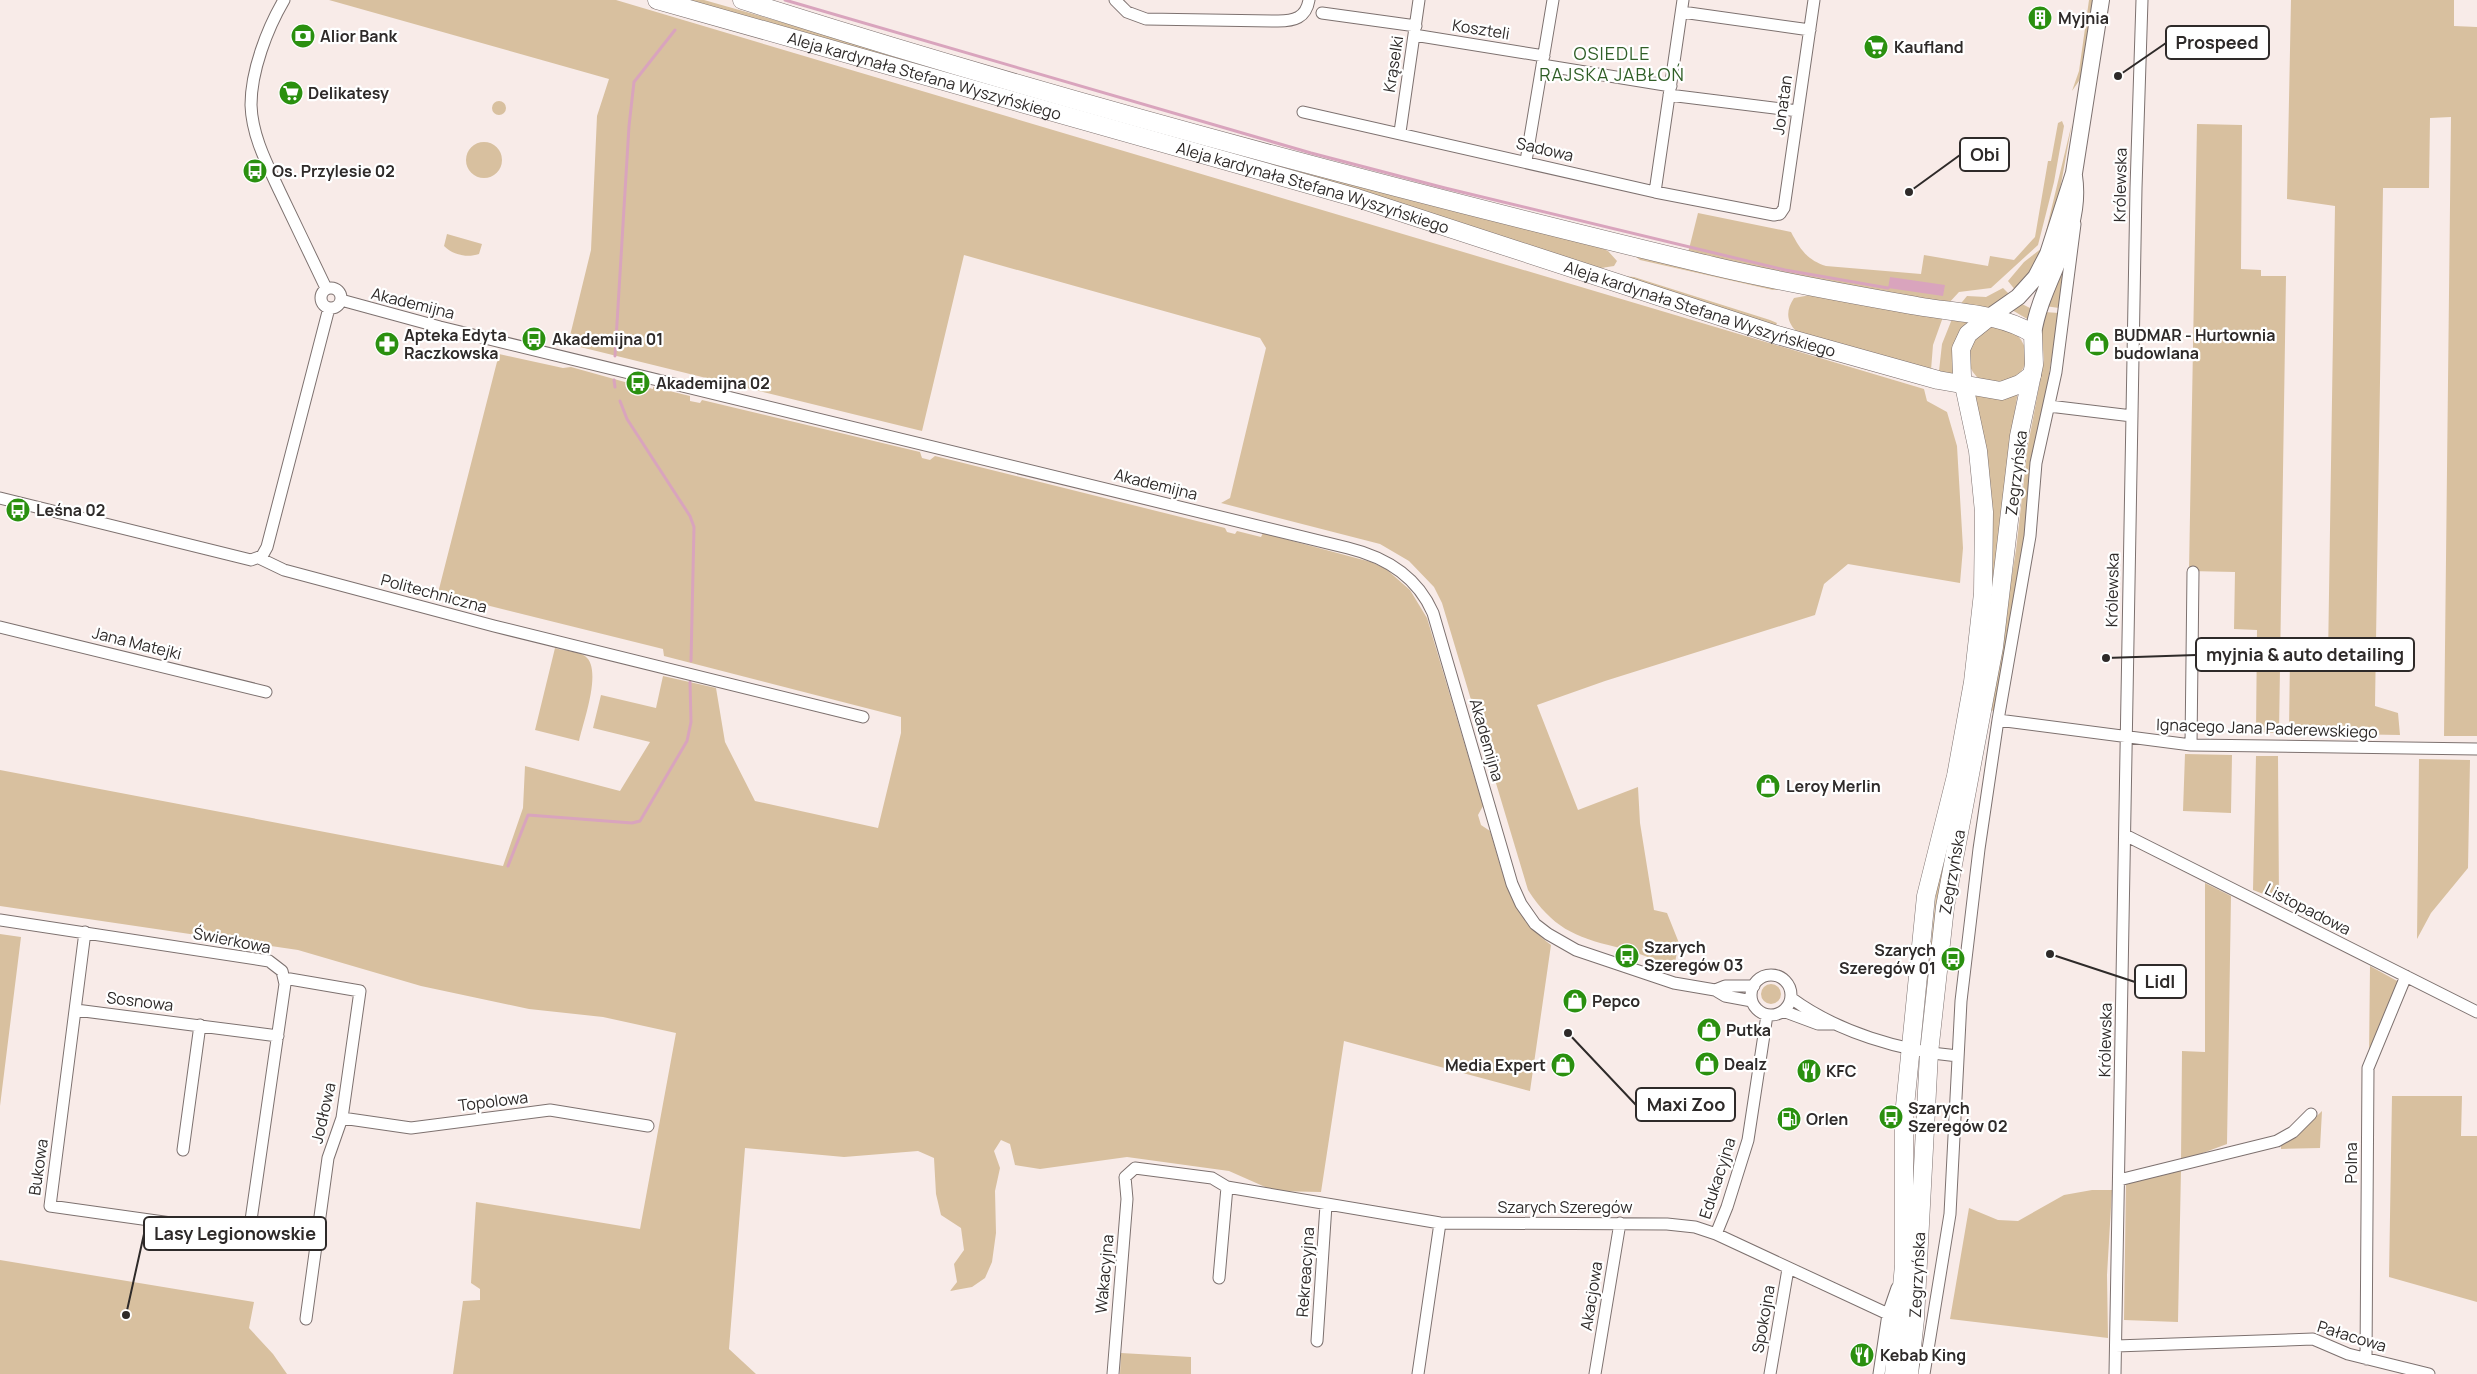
<svg xmlns="http://www.w3.org/2000/svg" width="2477" height="1374" font-family="Manrope,sans-serif">
<rect width="100%" height="100%" fill="#f8ebe8"/>
<path fill="#d8c09f" d="M329,0H616L1924,389L1927,401L1947,412L1957,446L1963,548L1960,583L1848,564L1824,584L1815,615L1605,681L1537,705L1578,810L1638,787L1640,823L1654,910L1667,913L1679,943L1674,967C1655,960 1635,951 1616,947C1574,937 1552,927 1528,890L1442,603L1434,587L1409,561L1380,544L1221,503L1230,498L1266,348L1260,338L964,255L922,431L568,344L591,250L597,116L609,79Z
M672,0H704L1354,185L1598,246L1608,251L1617,261L1614,266L1595,269Z
M2089,0H2093L2081,78L2072,91L2079,71Z
M2291,0H2454V26L2477,27V736H2444L2451,117L2430,118L2429,188H2383L2375,706L2398,713L2400,735L2292,733L2289,730L2290,657L2328,659L2335,206L2287,199Z
M492 108a7 7 0 1 1 14 0a7 7 0 1 1-14 0Z
M2062,121L2064,126L2054,182L2038,245L1991,288L1959,292L1947,305L1859,290L1688,253L1698,213L1791,232C1800,249 1807,260 1826,266L1921,274L1924,255L1988,266L1990,256L2014,260L2035,237L2048,161H2051L2058,123Z
M2072,123L2056,212L2040,259L2016,291L2008,281L2024,262L2042,248Z
M2197,124L2242,125L2241,269L2261,270V276H2286L2279,733L2256,732L2257,630L2234,629L2235,572L2189,571Z
M466 160a18 18 0 1 1 36 0a18 18 0 1 1-36 0Z
M447,234L482,244L479,254C467,258 453,255 444,246Z
M2069,243L2059,308L2045,306Z
M1631,253L1786,288L1773,290L1640,260Z
M1623,276L1634,277L1770,320L1777,323L1775,328Z
M2003,288L2011,296L1991,309L1958,307L1967,296L1986,297Z
M1816,294L1943,317L1933,345L1931,370L1796,331C1786,321 1786,310 1794,298Z
M2020,303L2032,309L2029,320L2012,310Z
M2044,312L2059,313L2038,441L2024,561L1998,712L1990,710L2016,550L2028,445L2044,360L2041,328Z
M1952,319L1969,322L1955,376L1939,371L1942,344Z
M1968 356a29 29 0 1 1 58 0a29 29 0 1 1-58 0Z
M499,354L563,368L571,367L632,384L631,388L640,390L642,386L653,389V387L690,396V401L700,403L702,400L920,452L922,458L930,460L935,456L1225,528L1227,532L1235,534L1237,531L1261,537L1263,533L1371,562L1386,569L1410,590L1427,618L1483,806L1478,815L1481,825L1490,831C1505,879 1509,913 1551,945L1530,1091L1344,1041L1321,1192L1274,1191L1229,1171L1127,1157L1040,1169L1015,1165L1010,1144L1001,1140L994,1151L1000,1168L995,1191L996,1233L992,1262L985,1278L972,1287L950,1291L957,1282L954,1264L964,1250L961,1228L941,1215L936,1194L934,1158L918,1151L844,1157L745,1148L729,1349L756,1374H453L463,1301L480,1300V1289L471,1283L476,1202L640,1229L676,1033L603,1017L529,1009L421,986L298,950L0,906V770L503,866L523,808L525,766L620,791L650,742L593,728L601,695L656,708L663,676L716,688L725,742L755,801L878,828L901,733V717L664,656L663,649L438,593Z
M2018,391L2009,449L1986,653L1975,722L1943,876L1924,1012L1937,885L1973,722L1987,630L1991,546L1990,511L1988,477L1974,393L2000,396Z
M555,648C563,651 577,651 585,656C603,669 583,722 579,741L535,730Z
M2185,754L2232,755L2231,813L2183,811Z
M2256,756H2278L2279,900L2253,890Z
M2419,759L2470,760L2468,868L2431,913L2417,939Z
M2205,883L2231,896L2227,1144L2181,1161L2182,1051L2205,1052Z
M0,934L21,937L0,1106Z
M2370,966L2399,982L2369,1059Z
M1761 994a10 10 0 1 1 20 0a10 10 0 1 1-20 0Z
M2392,1096H2462L2461,1136H2477V1302L2389,1277Z
M2322,1111L2320,1148L2281,1149V1143L2297,1135Z
M2181,1169L2178,1322L2124,1320L2126,1183Z
M2092,1190H2112L2107,1275L2108,1338L1950,1319L1969,1208L1998,1220L2018,1221L2064,1195Z
M0,1260L254,1302L249,1328L273,1354L287,1374H0Z
M1121,1353L1191,1357V1374H1120Z"/>
<path fill="#d9a4bd" d="M1890,277L1945,285L1943,296L1888,288Z"/>
<g fill="none" stroke-linecap="round" stroke-linejoin="round">
<path stroke="#d9a4bd" stroke-width="3" d="M785,0L1311,153L1445,188L1785,270L1888,288
M615,356L629,126L634,82L675,30
M614,380L615,387
M620,401L627,419L690,516L694,527L691,661
M508,866L528,815L632,823L640,821L687,741L691,722L690,682"/>
<defs>
<path id="minor" d="M284,0C267,29 251,71 251,105C252,136 267,164 280,192C295,224 311,256 326,288
M1115,0L1127,12L1146,19L1278,21C1294,21 1306,18 1309,0
M1682,12L1810,30
M1322,13L1416,26
M1414,35L1544,56
M1542,65L1671,86
M1669,95L1798,111
M1303,112L1655,192L1774,215L1780,214L1784,208L1814,0
M1400,132L1419,0
M1526,161L1553,0
M1655,192L1683,0
M321 298a10 10 0 1 1 20 0a10 10 0 1 1-20 0Z
M341,300L440,327L1348,548C1385,557 1417,576 1433,613L1512,884L1521,904L1535,924L1548,934L1576,950L1674,983L1715,990L1725,996L1752,1001
M2049,406L2132,416
M0,498L251,560L262,556L267,547L329,308
M259,558L284,570L494,626L863,717
M0,627L266,692
M1998,720L2191,745L2477,749
M2191,745L2193,572
M2125,835L2477,1012
M0,920L269,961L282,971L285,984L249,1234L50,1206L85,932
M1751 995a20 20 0 1 1 40 0a20 20 0 1 1-40 0Z
M284,978L360,991L342,1118L328,1158L306,1319
M1715,990L1725,986H1754
M1791,998C1837,1032 1901,1051 1958,1056
M76,1010L278,1036
M1783,1011L1818,1024H1835
M342,1118L411,1128L550,1110L648,1126
M183,1150L200,1025
M2119,1180L2277,1141L2293,1132L2311,1114
M1716,1234L1727,1207L1748,1140L1767,1015
M1219,1278L1227,1187
M1317,1341L1326,1205
M2116,1346L2313,1339L2348,1354L2429,1374
M2366,1359L2368,1068L2406,976
M1113,1374L1127,1199L1125,1177L1135,1168L1212,1178L1227,1187L1440,1223L1667,1224L1695,1227L1716,1234L1888,1314
M1418,1374L1440,1223
M1595,1374L1620,1223
M1770,1374L1788,1269
M1879,1374L1888,1314L1897,1288
M1924,1374L1950,1214L1961,1001L1979,849L1998,720L2030,536L2036,463L2056,372L2075,224
M2115,1374L2136,188L2142,0"/>
<path id="secondary" d="M1988,318L2018,297L2036,277L2048,254L2074,173L2101,0
M2033,334C2041,280 2083,234 2074,176"/>
<g id="primary">
<path id="s1" d="M657,0L1357,198L1777,335L1938,380L2001,391L2020,384L2032,375"/>
<path d="M742,0C1062,102 1387,188 1713,266C1780,282 1849,294 1917,306C1955,313 2001,313 2033,334L2034,365L2019,436L1994,647L1945,907L1929,1053L1915,1319L1909,1374"/>
<path d="M1894,1374L1904,1265V1116L1926,896L1956,776L1973,682L1983,593L1984,512L1978,451L1962,376L1961,349L1968,334L1988,318"/>
</g>
</defs>
<use href="#minor" stroke="#7d716f" stroke-width="13"/>
<use href="#secondary" stroke="#7d716f" stroke-width="18"/>
<use href="#primary" stroke="#7d716f" stroke-width="19"/>
<use href="#minor" stroke="#fff" stroke-width="11"/>
<use href="#secondary" stroke="#fff" stroke-width="16"/>
<use href="#primary" stroke="#fff" stroke-width="18"/>
</g>
<defs>
<symbol id="building-disc" viewBox="-11 -11 22 22"><circle r="9.5" fill="#2a900f" stroke="#fff"/><path d="M-4-6H4V6H1V3H-1V6H-4ZM-2.5-4.3h1.7v1.8h-1.7ZM.8-4.3h1.7v1.8H.8ZM-2.5-1h1.7V.8h-1.7ZM.8-1h1.7V.8H.8Z" fill="#fff"/></symbol>
<symbol id="bank-disc" viewBox="-11 -11 22 22"><circle r="9.5" fill="#2a900f" stroke="#fff"/><path d="M-6-4H6V4H-6ZM0-2.3a2.3 2.3 0 1 0 0 4.6a2.3 2.3 0 1 0 0-4.6Z" fill="#fff"/></symbol>
<symbol id="supermarket-disc" viewBox="-11 -11 22 22"><circle r="9.5" fill="#2a900f" stroke="#fff"/><path d="M-6-5.5h2.5l.6 2H6L4.5 2H-2.5L-4.4-4H-6ZM-1.5 3.2a1.3 1.3 0 1 0 .1 0ZM3 3.2a1.3 1.3 0 1 0 .1 0Z" fill="#fff"/></symbol>
<symbol id="bus-disc" viewBox="-11 -11 22 22"><circle r="9.5" fill="#2a900f" stroke="#fff"/><path d="M-5-6H5V4H4V6H2V4H-2V6H-4V4H-5ZM-3.5-4V0h7V-4ZM-3.5 1.2v1.5H-2V1.2ZM2 1.2v1.5H3.5V1.2Z" fill="#fff"/></symbol>
<symbol id="pharmacy-disc" viewBox="-11 -11 22 22"><circle r="9.5" fill="#2a900f" stroke="#fff"/><path d="M-2-6h4v4h4v4h-4v4h-4v-4h-4v-4h4Z" fill="#fff"/></symbol>
<symbol id="shop-disc" viewBox="-11 -11 22 22"><circle r="9.5" fill="#2a900f" stroke="#fff"/><path d="M-5-2.5h2.3a2.7 3.5 0 0 1 5.4 0H5L5.5 6h-11ZM-1.5-2.5h3a1.5 2.3 0 0 0-3 0Z" fill="#fff"/></symbol>
<symbol id="restaurant-disc" viewBox="-11 -11 22 22"><circle r="9.5" fill="#2a900f" stroke="#fff"/><path d="M-5-6h1v4h1v-4h1v4h1v-4h1v5L-1.5 .5V6h-2V.5L-5-1ZM5-6V6H3V1.5H1.5Q1.5-4 5-6Z" fill="#fff"/></symbol>
<symbol id="fuel-disc" viewBox="-11 -11 22 22"><circle r="9.5" fill="#2a900f" stroke="#fff"/><path d="M-5.5-6h7V0h2V4h1.3V-2.5L3-4.5l.8-.8L6-3V5H2.5V1h-1V6h-7ZM-4.2-4.7v3.2H.2V-4.7Z" fill="#fff"/></symbol>
</defs>
<g fill-rule="evenodd">
<use href="#building-disc" x="2026" y="4" width="28" height="28"/>
<use href="#bank-disc" x="289" y="22" width="28" height="28"/>
<use href="#supermarket-disc" x="1862" y="33" width="28" height="28"/>
<use href="#supermarket-disc" x="277" y="79" width="28" height="28"/>
<use href="#bus-disc" x="241" y="157" width="28" height="28"/>
<use href="#bus-disc" x="520" y="325" width="28" height="28"/>
<use href="#pharmacy-disc" x="373" y="330" width="28" height="28"/>
<use href="#shop-disc" x="2083" y="330" width="28" height="28"/>
<use href="#bus-disc" x="624" y="369" width="28" height="28"/>
<use href="#bus-disc" x="4" y="496" width="28" height="28"/>
<use href="#shop-disc" x="1754" y="772" width="28" height="28"/>
<use href="#bus-disc" x="1613" y="942" width="28" height="28"/>
<use href="#bus-disc" x="1939" y="945" width="28" height="28"/>
<use href="#shop-disc" x="1561" y="987" width="28" height="28"/>
<use href="#shop-disc" x="1695" y="1016" width="28" height="28"/>
<use href="#shop-disc" x="1693" y="1050" width="28" height="28"/>
<use href="#shop-disc" x="1549" y="1051" width="28" height="28"/>
<use href="#restaurant-disc" x="1795" y="1057" width="28" height="28"/>
<use href="#bus-disc" x="1877" y="1103" width="28" height="28"/>
<use href="#fuel-disc" x="1775" y="1105" width="28" height="28"/>
<use href="#restaurant-disc" x="1848" y="1341" width="28" height="28"/>
</g>
<g text-anchor="middle" dominant-baseline="central" stroke-width="4.5" stroke-linejoin="round" paint-order="stroke">
<g font-size="16" font-weight="bold" fill="#2e2a29" stroke="#fff" text-anchor="start">
<text x="2058" y="18">Myjnia</text>
<text x="320" y="36">Alior Bank</text>
<text x="1894" y="47">Kaufland</text>
<text x="308" y="93">Delikatesy</text>
<text x="272" y="171">Os. Przylesie 02</text>
<text x="404" y="335">Apteka Edyta<tspan x="404" dy="18">Raczkowska</tspan></text>
<text x="2114" y="335">BUDMAR - Hurtownia<tspan x="2114" dy="18">budowlana</tspan></text>
<text x="552" y="339">Akademijna 01</text>
<text x="656" y="383">Akademijna 02</text>
<text x="36" y="510">Leśna 02</text>
<text x="1786" y="786">Leroy Merlin</text>
<text x="1644" y="947">Szarych<tspan x="1644" dy="18">Szeregów 03</tspan></text>
<text x="1936" y="950" text-anchor="end">Szarych<tspan x="1936" dy="18">Szeregów 01</tspan></text>
<text x="1592" y="1001">Pepco</text>
<text x="1726" y="1030">Putka</text>
<text x="1724" y="1064">Dealz</text>
<text x="1546" y="1065" text-anchor="end">Media Expert</text>
<text x="1826" y="1071">KFC</text>
<text x="1908" y="1108">Szarych<tspan x="1908" dy="18">Szeregów 02</tspan></text>
<text x="1806" y="1119">Orlen</text>
<text x="1880" y="1355">Kebab King</text>
</g>
<g font-size="16" fill="#2e2a29" stroke="#fff">
<text transform="translate(1481 29) rotate(9)">Koszteli</text>
<text transform="translate(1393 64) rotate(-81)">Krąselki</text>
<text stroke="none"><textPath href="#s1" startOffset="278">Aleja kardynała Stefana Wyszyńskiego</textPath></text>
<text transform="translate(1782 105) rotate(-82)">Jonatan</text>
<text transform="translate(1545 149) rotate(13)">Sadowa</text>
<text transform="translate(2120 185) rotate(-89)">Królewska</text>
<text stroke="none"><textPath href="#s1" startOffset="682">Aleja kardynała Stefana Wyszyńskiego</textPath></text>
<text transform="translate(413 303) rotate(14)">Akademijna</text>
<text stroke="none"><textPath href="#s1" startOffset="1088">Aleja kardynała Stefana Wyszyńskiego</textPath></text>
<text transform="translate(2016 473) rotate(-83)">Zegrzyńska</text>
<text transform="translate(1156 484) rotate(14)">Akademijna</text>
<text transform="translate(2112 590) rotate(-89)">Królewska</text>
<text transform="translate(434 593) rotate(15)">Politechniczna</text>
<text transform="translate(137 643) rotate(14)">Jana Matejki</text>
<text transform="translate(2267 728) rotate(2)">Ignacego Jana Paderewskiego</text>
<text transform="translate(1487 740) rotate(74)">Akademijna</text>
<text transform="translate(1952 872) rotate(-80)">Zegrzyńska</text>
<text transform="translate(2308 909) rotate(27)">Listopadowa</text>
<text transform="translate(232 940) rotate(11)">Świerkowa</text>
<text transform="translate(140 1001) rotate(7)">Sosnowa</text>
<text transform="translate(2105 1040) rotate(-89)">Królewska</text>
<text transform="translate(493 1101) rotate(-7)">Topolowa</text>
<text transform="translate(323 1113) rotate(-77)">Jodłowa</text>
<text transform="translate(2351 1163) rotate(-90)">Polna</text>
<text transform="translate(38 1167) rotate(-82)">Bukowa</text>
<text transform="translate(1717 1178) rotate(-72)">Edukacyjna</text>
<text x="1565" y="1207">Szarych Szeregów</text>
<text transform="translate(1305 1272) rotate(-86)">Rekreacyjna</text>
<text transform="translate(1104 1274) rotate(-85)">Wakacyjna</text>
<text transform="translate(1917 1275) rotate(-87)">Zegrzyńska</text>
<text transform="translate(1591 1296) rotate(-81)">Akacjowa</text>
<text transform="translate(1763 1319) rotate(-80)">Spokojna</text>
<text transform="translate(2352 1336) rotate(17)">Pałacowa</text>
</g>
<g font-size="18" letter-spacing="1" fill="#2f5e26" stroke="#fff">
<text x="1612" y="53">OSIEDLE<tspan x="1612" dy="21">RAJSKA JABŁOŃ</tspan></text>
</g>
</g>
<path fill="none" stroke="#2e2a29" stroke-width="2" d="M2118 76L2166 43M1909 192L1960 155M2106 658L2196 655M2050 954L2135 982M1568 1033L1636 1105M126 1315L144 1234"/>
<g fill="#2e2a29" stroke="#fff" stroke-width="2">
<circle cx="2118" cy="76" r="5"/>
<circle cx="1909" cy="192" r="5"/>
<circle cx="2106" cy="658" r="5"/>
<circle cx="2050" cy="954" r="5"/>
<circle cx="1568" cy="1033" r="5"/>
<circle cx="126" cy="1315" r="5"/>
</g>
<g fill="#fff" stroke="#2e2a29" stroke-width="2">
<rect x="2166" y="26" width="103" height="33" rx="5"/>
<rect x="1960" y="138" width="49" height="33" rx="5"/>
<rect x="2196" y="638" width="218" height="33" rx="5"/>
<rect x="2135" y="965" width="51" height="33" rx="5"/>
<rect x="1636" y="1088" width="99" height="33" rx="5"/>
<rect x="144" y="1217" width="182" height="33" rx="5"/>
</g>
<g font-size="18" text-anchor="middle" font-weight="bold" fill="#2e2a29">
<text x="2217" y="49">Prospeed</text>
<text x="1985" y="161">Obi</text>
<text x="2305" y="661">myjnia &amp; auto detailing</text>
<text x="2160" y="988">Lidl</text>
<text x="1686" y="1111">Maxi Zoo</text>
<text x="235" y="1240">Lasy Legionowskie</text>
</g>
</svg>
